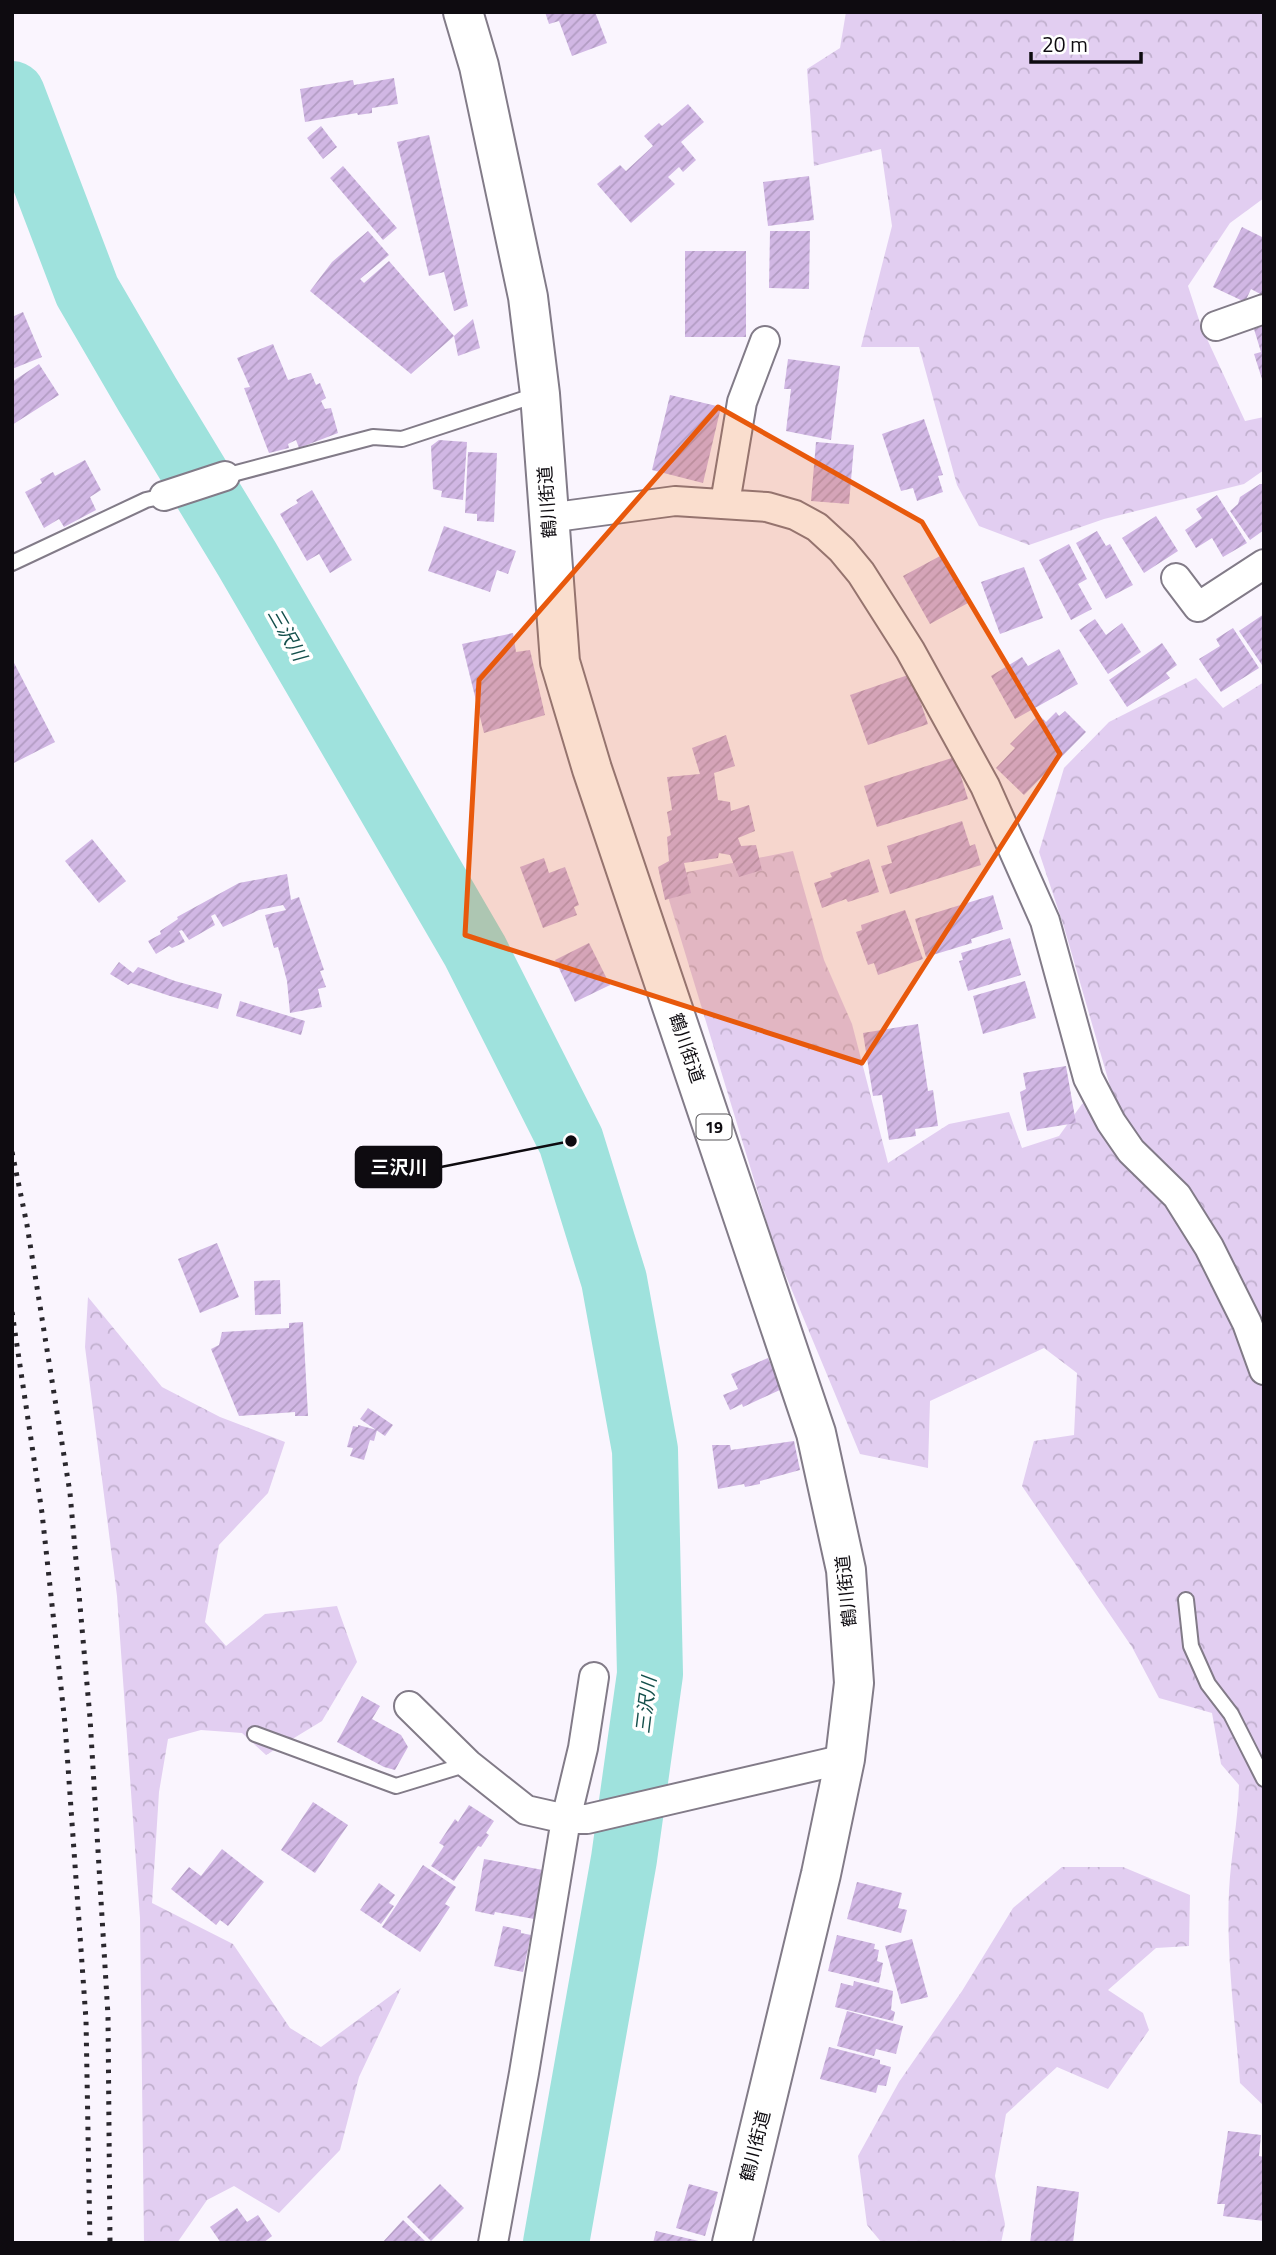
<svg xmlns="http://www.w3.org/2000/svg" width="1276" height="2255" font-family="'Titillium Web','Noto Sans JP',sans-serif">
<defs>
<pattern id="forest-crowns" width="20" height="18" patternUnits="userSpaceOnUse" patternTransform="scale(1.75)"><rect width="20" height="18" fill="#e2cef1"/><path d="M2 6a3 3 0 1 1 6 0M12 15a3 3 0 1 1 6 0" fill="none" stroke="#c1b0ce"/></pattern>
<pattern id="building-hatch" width="6" height="6" patternUnits="userSpaceOnUse" patternTransform="scale(1.75)"><rect width="6" height="6" fill="#d1b7e4"/><path d="M-1 1l2-2M0 6l6-6M5 7l2-2" fill="none" stroke="#b29cc3"/></pattern>
</defs>
<rect width="100%" height="100%" fill="#faf5fe"/>
<path fill="url(#forest-crowns)" d="M846,12H1264V198L1230,223L1188,286L1201,326L1245,421L1264,417V470L1244,484L1104,519L1029,545L979,526L957,485L919,347H861L892,226L881,149L814,166L807,69L840,48Z
M1196,678L1223,708L1264,682V2106L1240,2083C1235,2019 1226,1955 1229,1891C1231,1855 1238,1821 1239,1785L1221,1764L1212,1713L1159,1698L1132,1647L1022,1486L1034,1441L1074,1435L1077,1373L1044,1348L930,1401L928,1468L860,1454L776,1252L662,877L793,851L824,960L852,1024L888,1163L949,1124L1009,1112L1022,1148L1059,1136L1082,1104L1110,1086L1064,927L1039,852L1064,768L1109,722Z
M88,1297L162,1387L220,1417L285,1442L268,1493L219,1545L205,1622L226,1646L265,1614L337,1606L357,1662L322,1721L266,1755L242,1733L201,1730L168,1739L159,1792L152,1903L233,1944L290,2028L321,2047L401,1988L359,2077L340,2150L279,2213L234,2186L207,2200L177,2243H144L140,1918L117,1596L85,1347Z
M1062,1867H1123L1190,1895L1189,1946L1156,1948L1108,1990L1143,2013L1149,2030L1108,2089L1057,2067L1006,2114L995,2176L1005,2224L1001,2243H882L867,2225L858,2156L899,2082L962,1991L1013,1908Z"/>
<g fill="none" stroke-linecap="round" stroke-linejoin="round">
<path stroke="#9fe2dd" stroke-width="66" d="M12,94L87,291L147,394L247,559L475,951L571,1141L614,1280L645,1450L650,1674L624,1859L556,2243"/>
</g>
<path fill="url(#building-hatch)" d="M545,12H595L607,43L572,56L559,21L549,24Z
M394,78L398,104L372,108V113L358,115L357,113L305,122L300,89L353,80L354,85Z
M688,104L704,122L681,142L696,160L683,172L679,167L668,177L675,184L631,223L597,184L620,165L626,171L653,146L644,136L659,123L662,126Z
M321,126L337,147L323,159L307,138Z
M429,135L468,306L454,311L444,272L429,276L397,142Z
M343,166L397,228L383,240L330,178Z
M809,176L814,220L768,226L763,182Z
M1242,227L1264,238V296L1251,289L1245,302L1213,287Z
M368,231L389,255L360,279L364,283L389,261L454,336L411,374L310,291L332,262Z
M770,231H810L809,289L769,288Z
M685,251H746V337H685Z
M23,312L42,357L12,369V317Z
M473,319L480,348L458,356L454,336Z
M1264,326V378L1262,379L1254,354L1261,352L1254,329Z
M273,344L288,380L311,373L316,385L320,383L326,398L321,401L325,409L331,408L338,433L299,448L296,440L288,444L289,448L269,453L244,388L250,387L237,358Z
M788,359L840,366L831,440L786,431L791,389H784Z
M39,364L59,395L12,425V382Z
M670,395L721,407L703,483L652,470Z
M924,419L943,475L938,476L943,492L917,501L913,488L901,491L882,434Z
M439,440L467,442L463,500L441,497L442,491L433,489L431,446Z
M816,442L854,445L849,504L811,501Z
M468,452L497,453L494,522L477,521V514L465,513Z
M85,460L101,490L90,497L96,510L64,527L59,519L44,528L25,492L42,483L40,479L53,472L55,476Z
M1260,484H1264V530L1250,540L1230,511L1238,504L1240,497Z
M312,490L352,560L330,573L319,554L307,561L280,514L298,503L296,500Z
M1217,495L1247,543L1223,557L1212,538L1196,548L1185,530L1202,518L1196,509Z
M1156,516L1178,551L1144,573L1122,538Z
M444,526L516,551L508,574L497,570L490,592L428,571Z
M1097,531L1106,546L1110,544L1133,585L1106,599L1076,543Z
M1069,544L1087,579L1078,584L1092,609L1071,620L1039,560Z
M942,555L968,603L930,624L903,576Z
M1024,567L1043,618L1000,634L981,582Z
M1264,614V664L1262,665L1239,631Z
M1095,619L1106,635L1122,623L1141,652L1108,674L1079,630Z
M1233,628L1259,668L1221,692L1199,659L1220,646L1216,639Z
M513,633L516,652L530,650L545,715L484,733L462,644Z
M1162,643L1177,665L1166,673L1170,678L1127,707L1109,680Z
M1059,649L1078,684L1015,719L991,676L1022,657L1028,666Z
M12,659L55,742L12,764Z
M911,674L928,724L868,745L850,695Z
M1065,711L1086,732L1024,795L996,768L1015,748L1010,744L1039,715L1046,722L1056,712L1059,716Z
M726,735L735,766L714,773L718,800L730,802L731,811L749,805L755,831L738,838L741,846L756,845L762,870L739,877L730,855L719,853L718,858L684,863L691,893L665,900L658,867L669,861L667,837L671,835L667,812L672,810L667,777L700,774L692,748Z
M955,757L968,799L877,827L864,786Z
M962,821L970,846L975,844L981,865L890,894L881,866L892,863L887,846Z
M92,839L126,881L99,903L65,861Z
M544,858L549,873L565,867L579,905L574,907L577,915L543,928L520,867Z
M869,859L879,892L848,902L846,899L822,908L814,883L832,877L830,873Z
M287,874L291,900L299,897L324,970L320,971L326,987L318,989L322,1007L290,1013L287,981L278,947L274,948L265,915L286,910L283,905L259,910L223,927L215,914L211,916L215,925L189,940L182,930L179,931L185,942L172,948L169,946L156,954L148,941L161,934L160,931L178,919L177,917L239,883Z
M993,895L1003,929L971,939L972,943L926,957L915,919Z
M905,910L923,959L878,975L874,963L868,965L856,932L862,930L861,925Z
M1010,938L1021,975L968,991L959,961L963,960L961,953Z
M589,943L610,985L575,1002L555,960Z
M119,962L133,973L138,967L175,981L222,994L218,1009L170,996L131,983L128,985L110,974Z
M1025,981L1036,1018L983,1034L973,996Z
M240,1001L305,1021L301,1035L236,1016Z
M918,1024L928,1091L933,1090L938,1126L915,1129L916,1136L889,1140L882,1095L873,1096L863,1033Z
M1066,1066L1076,1123L1027,1131L1020,1092L1026,1089L1023,1073Z
M217,1243L239,1297L200,1313L178,1259Z
M280,1280L281,1314L255,1315L254,1281Z
M303,1322L308,1416H295V1412L239,1416L211,1349L219,1345L222,1332L289,1328V1323Z
M768,1358L782,1389L743,1407L742,1404L730,1410L723,1395L738,1389L731,1374Z
M368,1408L393,1425L385,1436L360,1419Z
M358,1425L377,1430L374,1441L370,1440L364,1460L350,1456L353,1448L347,1447L353,1426L358,1427Z
M794,1441L800,1470L760,1481V1484L745,1487L744,1484L718,1489L712,1445H730L731,1450Z
M362,1696L380,1706L372,1719L401,1735L408,1747L395,1770L384,1767L337,1742Z
M313,1802L348,1825L315,1873L281,1850Z
M469,1805L494,1821L486,1833L489,1835L481,1847L478,1846L454,1881L431,1866L444,1846L439,1843L455,1819L458,1822Z
M222,1849L264,1882L228,1926L220,1920L216,1925L171,1889L189,1867L201,1876Z
M484,1859L543,1870L534,1919L495,1912L494,1915L475,1911Z
M423,1865L456,1887L445,1904L450,1907L420,1952L382,1927Z
M857,1882L902,1893L898,1908L907,1910L901,1933L847,1919Z
M379,1883L395,1895L389,1903L394,1906L381,1924L360,1910Z
M503,1926L521,1930V1933L531,1935L523,1972L494,1966Z
M837,1935L875,1944L874,1949L879,1950L877,1961L883,1963L879,1983L828,1971Z
M912,1939L928,1997L901,2004L885,1946Z
M854,1981L893,1991L891,2010L895,2012L893,2021L835,2007L841,1983L853,1986Z
M847,2011L903,2026L896,2054L876,2049L874,2056L837,2046Z
M829,2047L880,2060V2064L891,2067L886,2086L878,2085L876,2093L820,2079Z
M1228,2131L1261,2135L1259,2156L1264,2157V2221L1223,2216L1225,2204H1217Z
M440,2184L464,2208L431,2241L407,2217Z
M689,2184L718,2192L705,2236L676,2228Z
M1037,2186L1079,2192L1073,2243H1030Z
M237,2208L247,2222L258,2215L272,2236L263,2243H221L210,2227Z
M403,2220L427,2243H382Z
M656,2231L703,2242V2243H653Z"/>
<g fill="none" stroke-linecap="round" stroke-linejoin="round">
<defs>
<path id="lane" d="M225,476L373,437L402,439L539,394
M12,563L146,500L164,496
M1186,1600L1191,1646L1208,1684L1231,1714L1264,1779
M255,1734L396,1786L468,1764"/>
<path id="street" d="M1216,326L1264,309
M164,496L225,476
M725,503L742,402L765,341
M548,518L675,501L767,507L795,515L817,527L842,550L861,573L910,650L985,786L1045,921L1088,1078L1111,1122L1131,1151L1177,1196L1209,1247L1247,1323L1264,1370
M1176,578L1198,607L1264,564
M409,1706L468,1764L526,1810L566,1819H587L845,1759
M493,2243L524,2073L566,1819L583,1748L594,1677"/>
<path id="primary" d="M463,12L479,66L528,297L540,394L560,662L592,769L816,1433L846,1570L854,1683L845,1759L821,1874L732,2243"/>
</defs>
<use href="#lane" stroke="#827b88" stroke-width="18"/>
<use href="#street" stroke="#827b88" stroke-width="32"/>
<use href="#primary" stroke="#827b88" stroke-width="42"/>
<use href="#lane" stroke="#fff" stroke-width="14"/>
<use href="#street" stroke="#fff" stroke-width="28"/>
<use href="#primary" stroke="#fff" stroke-width="38"/>
<path stroke="#2a272d" stroke-width="5" stroke-dasharray="3.5 7" stroke-linecap="butt" d="M12,1152L27,1225L70,1493L90,1718L108,2016L110,2243
M12,1312L42,1513L65,1724L86,2020L90,2243"/>
</g>
<path fill="#e8590c" fill-opacity="0.2" stroke="#e8590c" stroke-width="5" stroke-linejoin="round" d="M718,407L922,522L1060,754L862,1063L465,935L479,680Z"/>
<g text-anchor="middle" dominant-baseline="central" stroke-width="7" stroke-linejoin="round" paint-order="stroke">
<rect fill="#fff" stroke="#565458" stroke-width="2" x="696.5" y="1114.5" width="35" height="25" rx="5"/>
<g font-size="16" font-weight="bold" fill="#0e0b10">
<text x="714" y="1127">19</text>
</g>
<g font-size="18" fill="#0e0b10" stroke="#fff">
<text transform="translate(547 502) rotate(-94)">鶴川街道</text>
<text transform="translate(687 1048) rotate(71)">鶴川街道</text>
<text transform="translate(846 1591) rotate(-96)">鶴川街道</text>
<text transform="translate(755 2146) rotate(-76)">鶴川街道</text>
</g>
<g font-size="19" font-style="italic" fill="#15504c" stroke="#fff">
<text transform="translate(288 634) rotate(60)">三沢川</text>
<text transform="translate(645 1705) rotate(-83)">三沢川</text>
</g>
</g>
<path fill="none" stroke="#0e0b10" stroke-width="2.5" d="M571 1141L441 1167"/>
<circle fill="#0e0b10" stroke="#fff" stroke-width="2.5" cx="571" cy="1141" r="7"/>
<rect fill="#0e0b10" stroke="#0e0b10" stroke-width="2.5" x="356" y="1147" width="85" height="40" rx="7"/>
<g font-size="19" text-anchor="middle" font-weight="bold" fill="#fff">
<text x="399" y="1174">三沢川</text>
</g>
<rect width="1276" height="2255" fill="none" stroke="#0e0b10" stroke-width="28"/>
<path d="M1031 52v10h110v-10" fill="none" stroke="#0e0b10" stroke-width="3.5"/>
<text x="1042" y="52" font-size="21" fill="#0e0b10" stroke="#ffffff" stroke-width="5" paint-order="stroke">20 m</text>
</svg>
